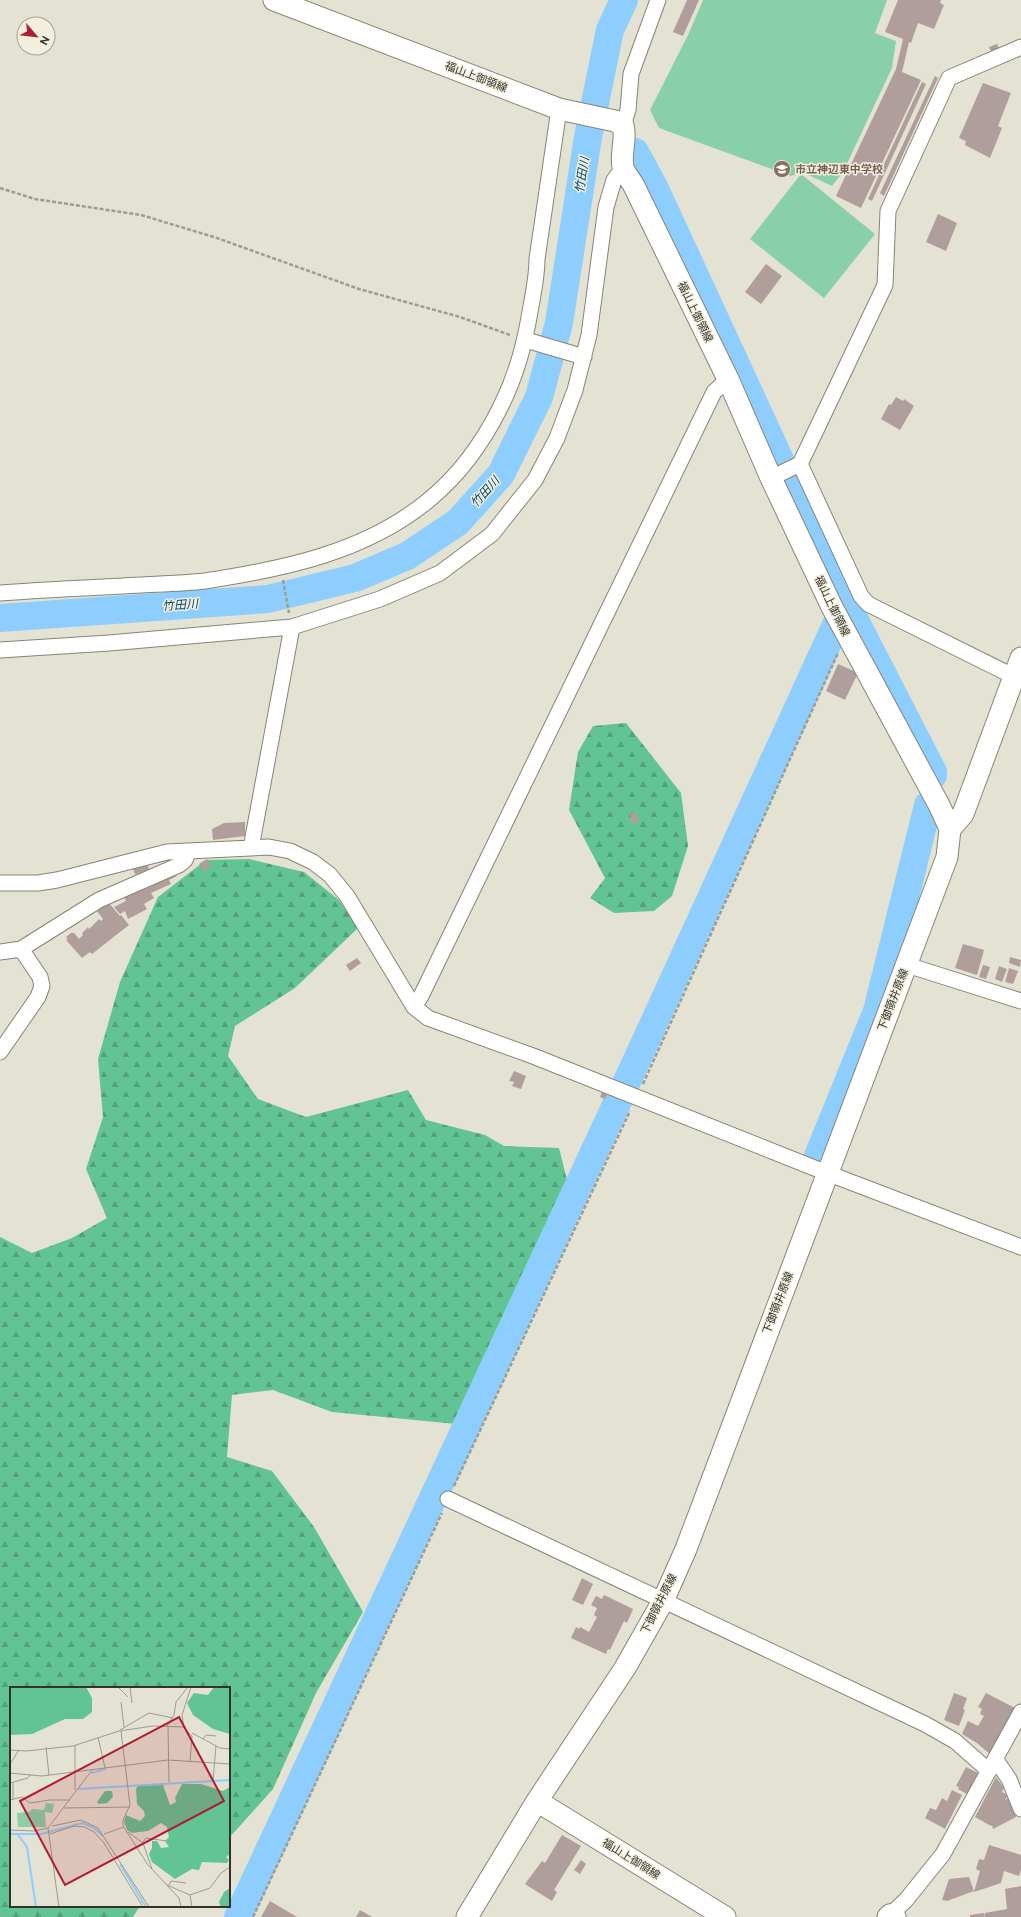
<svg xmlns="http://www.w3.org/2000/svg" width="1021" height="1917" font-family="Raleway,'Noto Sans JP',sans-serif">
<defs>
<pattern id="forest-firs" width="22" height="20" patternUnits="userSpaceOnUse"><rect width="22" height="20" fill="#62c493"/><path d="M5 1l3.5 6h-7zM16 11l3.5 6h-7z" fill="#51a078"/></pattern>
</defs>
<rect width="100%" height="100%" fill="#e4e2d2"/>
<path fill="url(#forest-firs)" d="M626,723L681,793L688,846L672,896L654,911L614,913L590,898L605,878L569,810L578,752L593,726Z
M249,859L304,872L339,900L358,928L295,988L235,1026L228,1056L258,1099L306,1117L408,1090L426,1120L485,1135L504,1146L559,1148L568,1184L456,1424L332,1412L273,1390L232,1395L227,1457L272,1471L314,1527L363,1612L316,1693L273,1789L229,1838V1688H11V1906H143L138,1909L133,1917H0V1237L32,1253L72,1238L107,1218L86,1169L103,1117L98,1059L120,982L158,897L206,860Z"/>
<path fill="#89d0a9" d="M703,0H887L875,33L896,41L892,68L843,172L832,186L802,172L791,176L659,128L650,110L688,35Z
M801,174L875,234L824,298L750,239Z"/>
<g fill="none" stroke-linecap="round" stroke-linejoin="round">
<path stroke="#8dcefe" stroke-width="28" d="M635,152L655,189L846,603L933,772V775
M0,618L268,599L355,578L407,556L458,522L501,474L539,397L559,323L588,137L610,30L624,0
M818,1156L877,1011L928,805
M238,1917L636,1062L846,603"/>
</g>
<path fill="#b09e9c" d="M687,0H699L683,36L673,32Z
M898,0H941L940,3L944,5L934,29L918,23L911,43L909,42L902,72L921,80L861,208L836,196L896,69L903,39L885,32Z
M997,44L999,48L991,51L989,47Z
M935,76L938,78L884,196L880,193Z
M922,82L926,84L872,201L868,199Z
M983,83L1011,93L998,126L1002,128L990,158L965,145L966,141L959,138Z
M938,214L957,223L946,251L926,242Z
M766,264L782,276L761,304L745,292Z
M896,397L903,401L904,399L914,406L900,430L881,419L889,404L891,405Z
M838,664L858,673L845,700L826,691Z
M636,812L639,822L632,824L630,813Z
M245,822V836L213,840L212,829L224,823Z
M207,859L211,866L204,871L199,864Z
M146,861L149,869L137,874H135L132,867Z
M174,871L177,876L169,880L171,884L151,893L154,898L144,904L147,909L128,919L125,911L120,914L114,907L126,901L123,895Z
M108,902L120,916L121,915L129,925L92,954L90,952L82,958L66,940L68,939L66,937L71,933H74L79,939L83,935L82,933L88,927L89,929L99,919L101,921L103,919L97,911Z
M963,944L984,950L977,975L955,968Z
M1010,957L1021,960L1020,967L1009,963Z
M357,958L361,963L350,971L346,965Z
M983,965L990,967L986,979L979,977Z
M999,966L1007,969L1002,982L995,979Z
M1009,968L1018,971L1013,984L1005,982Z
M514,1071L526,1076L521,1089L512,1086L514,1082L509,1081Z
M602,1092L607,1095L605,1099L600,1097Z
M582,1578L593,1584L583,1605L572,1600Z
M604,1595L633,1609L627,1623L624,1621L610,1650L608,1649L606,1654L571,1638L576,1627L579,1629L580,1627L589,1632L597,1617L594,1615L597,1608L591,1605L596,1596L602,1599Z
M954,1693L967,1698L963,1709L965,1710L959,1726L944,1720Z
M986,1693L1015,1708L991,1755L977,1743L962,1734L968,1721L978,1726L984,1716L980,1714L982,1709L978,1707Z
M966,1767L978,1773L967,1794L958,1789L959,1787L956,1786Z
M996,1777L1004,1788L1002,1792L1008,1795L1005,1800L1008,1798L1016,1817L993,1829L992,1825L991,1826L975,1817Z
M952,1790L962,1795L945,1829L925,1818L930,1808L936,1810L942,1798L947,1801Z
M562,1835L581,1846L554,1890L557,1892L552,1901L525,1884L542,1861L545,1863Z
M989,1845L1021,1855V1870L1019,1876L1004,1871L1001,1883L974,1892L980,1871L976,1869L979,1859L984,1860Z
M581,1860L586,1864L580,1874L574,1870Z
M969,1877L974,1891L947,1901L942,1900L949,1879Z
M1021,1886V1917H985V1913L1007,1909L1005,1889Z
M270,1901L297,1917H261Z
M360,1910L372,1917H356Z
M984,1913L985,1917H970V1915Z"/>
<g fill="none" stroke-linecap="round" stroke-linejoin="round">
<defs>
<path id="minor" d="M623,125L628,110L631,74L658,0
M526,340L584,357
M800,464L861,596L868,604L1021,680
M771,478L800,464L885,285L888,211L949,78L1021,47
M0,593C41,590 82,588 123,586C150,584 178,584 205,581C284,569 367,552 430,499C459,475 483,442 500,408C517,374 525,343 531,306C534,290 537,275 537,259L559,109
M0,650L109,643L292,627L380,599L440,573L492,534L535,480L557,438L575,390L589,335L606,207L614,180L623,168
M251,848L292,627
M0,883H38L57,880L167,852L269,847L290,851L313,862L330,875L347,896L414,1007L428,1018L533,1056L827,1173L1021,1247
M0,952L21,949L99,900L179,865L185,860L189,851
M907,965L1021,1001
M414,1007L421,996L714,392L728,379
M0,1052L38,997L42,986L40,977L21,949
M448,1499L925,1724L955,1741L989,1771
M996,1760L1009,1779L1021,1809
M890,1915L906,1900L943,1854L1021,1712"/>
<path id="secondary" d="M274,0L559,109L615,121L623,125C627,139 620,153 623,167C624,173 631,180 634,186L728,379L771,478L832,607L939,805L950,829L947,857L686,1549L663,1601L625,1668L537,1801L467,1917
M950,829L963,814L1021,658
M537,1801L725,1917
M888,1917L890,1915L895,1917"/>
</defs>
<use href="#minor" stroke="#878476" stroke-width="17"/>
<use href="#secondary" stroke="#878476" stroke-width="23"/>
<path stroke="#9e9c90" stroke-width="2.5" stroke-dasharray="4 2" stroke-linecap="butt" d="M0,188L35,199L141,215L214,237L359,289L460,317L510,335
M283,580L289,613
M643,1084L838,653
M454,1486L630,1111
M253,1917L442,1513"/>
<use href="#minor" stroke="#fff" stroke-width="15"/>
<use href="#secondary" stroke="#fff" stroke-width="21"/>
</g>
<defs>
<symbol id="school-disc" viewBox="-11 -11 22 22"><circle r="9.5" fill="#8d6e63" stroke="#f2efdf"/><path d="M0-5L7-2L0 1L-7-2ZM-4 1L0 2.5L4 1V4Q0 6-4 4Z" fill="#fff"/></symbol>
</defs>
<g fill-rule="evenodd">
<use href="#school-disc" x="772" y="159" width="20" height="20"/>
</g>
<g text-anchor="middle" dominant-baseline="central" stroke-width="3" stroke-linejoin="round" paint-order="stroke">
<g font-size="11" fill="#33322c" stroke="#f2efdf">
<text transform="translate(476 77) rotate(21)">福山上御領線</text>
<text transform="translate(695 312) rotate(64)">福山上御領線</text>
<text transform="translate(832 606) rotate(64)">福山上御領線</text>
<text transform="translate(893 1000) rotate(-69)">下御領井原線</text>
<text transform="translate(778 1303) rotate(-69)">下御領井原線</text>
<text transform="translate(659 1604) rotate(-63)">下御領井原線</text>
<text transform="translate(631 1859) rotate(32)">福山上御領線</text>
</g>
<g font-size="11" font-weight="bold" fill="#785e54" stroke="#f2efdf" text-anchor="start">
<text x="795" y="169">市立神辺東中学校</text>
</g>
<g font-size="12" font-style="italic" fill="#01486e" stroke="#f2efdf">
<text transform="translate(582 175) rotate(-81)">竹田川</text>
<text transform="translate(485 492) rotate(-48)">竹田川</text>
<text transform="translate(180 605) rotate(-4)">竹田川</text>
</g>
</g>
<g transform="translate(10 1687)">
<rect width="220" height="220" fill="#e4e2d2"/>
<path d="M0,0H76L82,11V25L73,32H55L22,47L0,48ZM204,0H220V47L203,42L183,28L177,16L184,6L198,8ZM172,97H191L213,104L220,100V167L216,170L219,173L217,176L192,175L189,183L182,182L165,192L142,175L139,167L142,161V154H147L151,161L159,160L155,154L159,150L157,140L151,136L138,144L122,146L117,143L114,135L116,128L130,134L135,129L134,124L127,117L126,102L128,99L153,98L160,118L166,115L165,111ZM95,104H102L103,110L97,116L89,117L87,115ZM220,201V220H211L209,215L214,205Z" fill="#62c493"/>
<path d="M36,116L44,117L42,126L35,125L36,140H8L7,126L19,125L22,122L34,123Z" fill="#89d0a9"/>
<path fill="none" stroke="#8dcefe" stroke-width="2" d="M81,86L96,82M68,102L220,93M0,147H31L72,136L83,140L93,149M8,148L17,160L26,220M110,177L136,220"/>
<path fill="none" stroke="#9d9c90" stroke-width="1" d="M108,0L118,10M120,0L122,16M111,15L114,40M157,39L164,28L166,15L178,0M158,39L159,95M110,43L139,26L163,31M111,44L120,118L113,133V139L138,178L169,211L171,220M182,46L210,61L220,62M88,50L95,81M193,52L196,48L206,49M36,60L39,88M0,63L16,64L63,59L109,44L143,39L174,40M180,75L182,49L174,41L172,28L181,0M0,77L9,63M0,86L32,89L158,73L220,77M203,93L206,59M3,95V112M0,96L18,91L20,88M65,103V58M0,113L12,110L20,116L40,113H60M54,121L120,120M42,139L71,133L88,141L139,220M0,143L24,144L38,141M118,145L133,156L142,182M40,147L64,139L75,140L84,145L94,156L133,220M94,147L114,140M133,155L136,151L157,154M157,198L180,208L200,201L211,186L220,180M159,198L161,194L176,196M180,208L182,220M49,220L38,141L82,83"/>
<path fill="#b01c32" fill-opacity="0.15" stroke="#b01c32" stroke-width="2" d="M169,30L214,114L55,198L10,114Z"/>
<rect width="220" height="220" fill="none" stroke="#33322c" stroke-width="2"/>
</g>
<g transform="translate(36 36) rotate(118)"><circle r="19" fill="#f2efdf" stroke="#a6a397"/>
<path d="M0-3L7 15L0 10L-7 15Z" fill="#b01c32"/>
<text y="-6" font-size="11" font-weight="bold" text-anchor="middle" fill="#33322c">N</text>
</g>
</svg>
